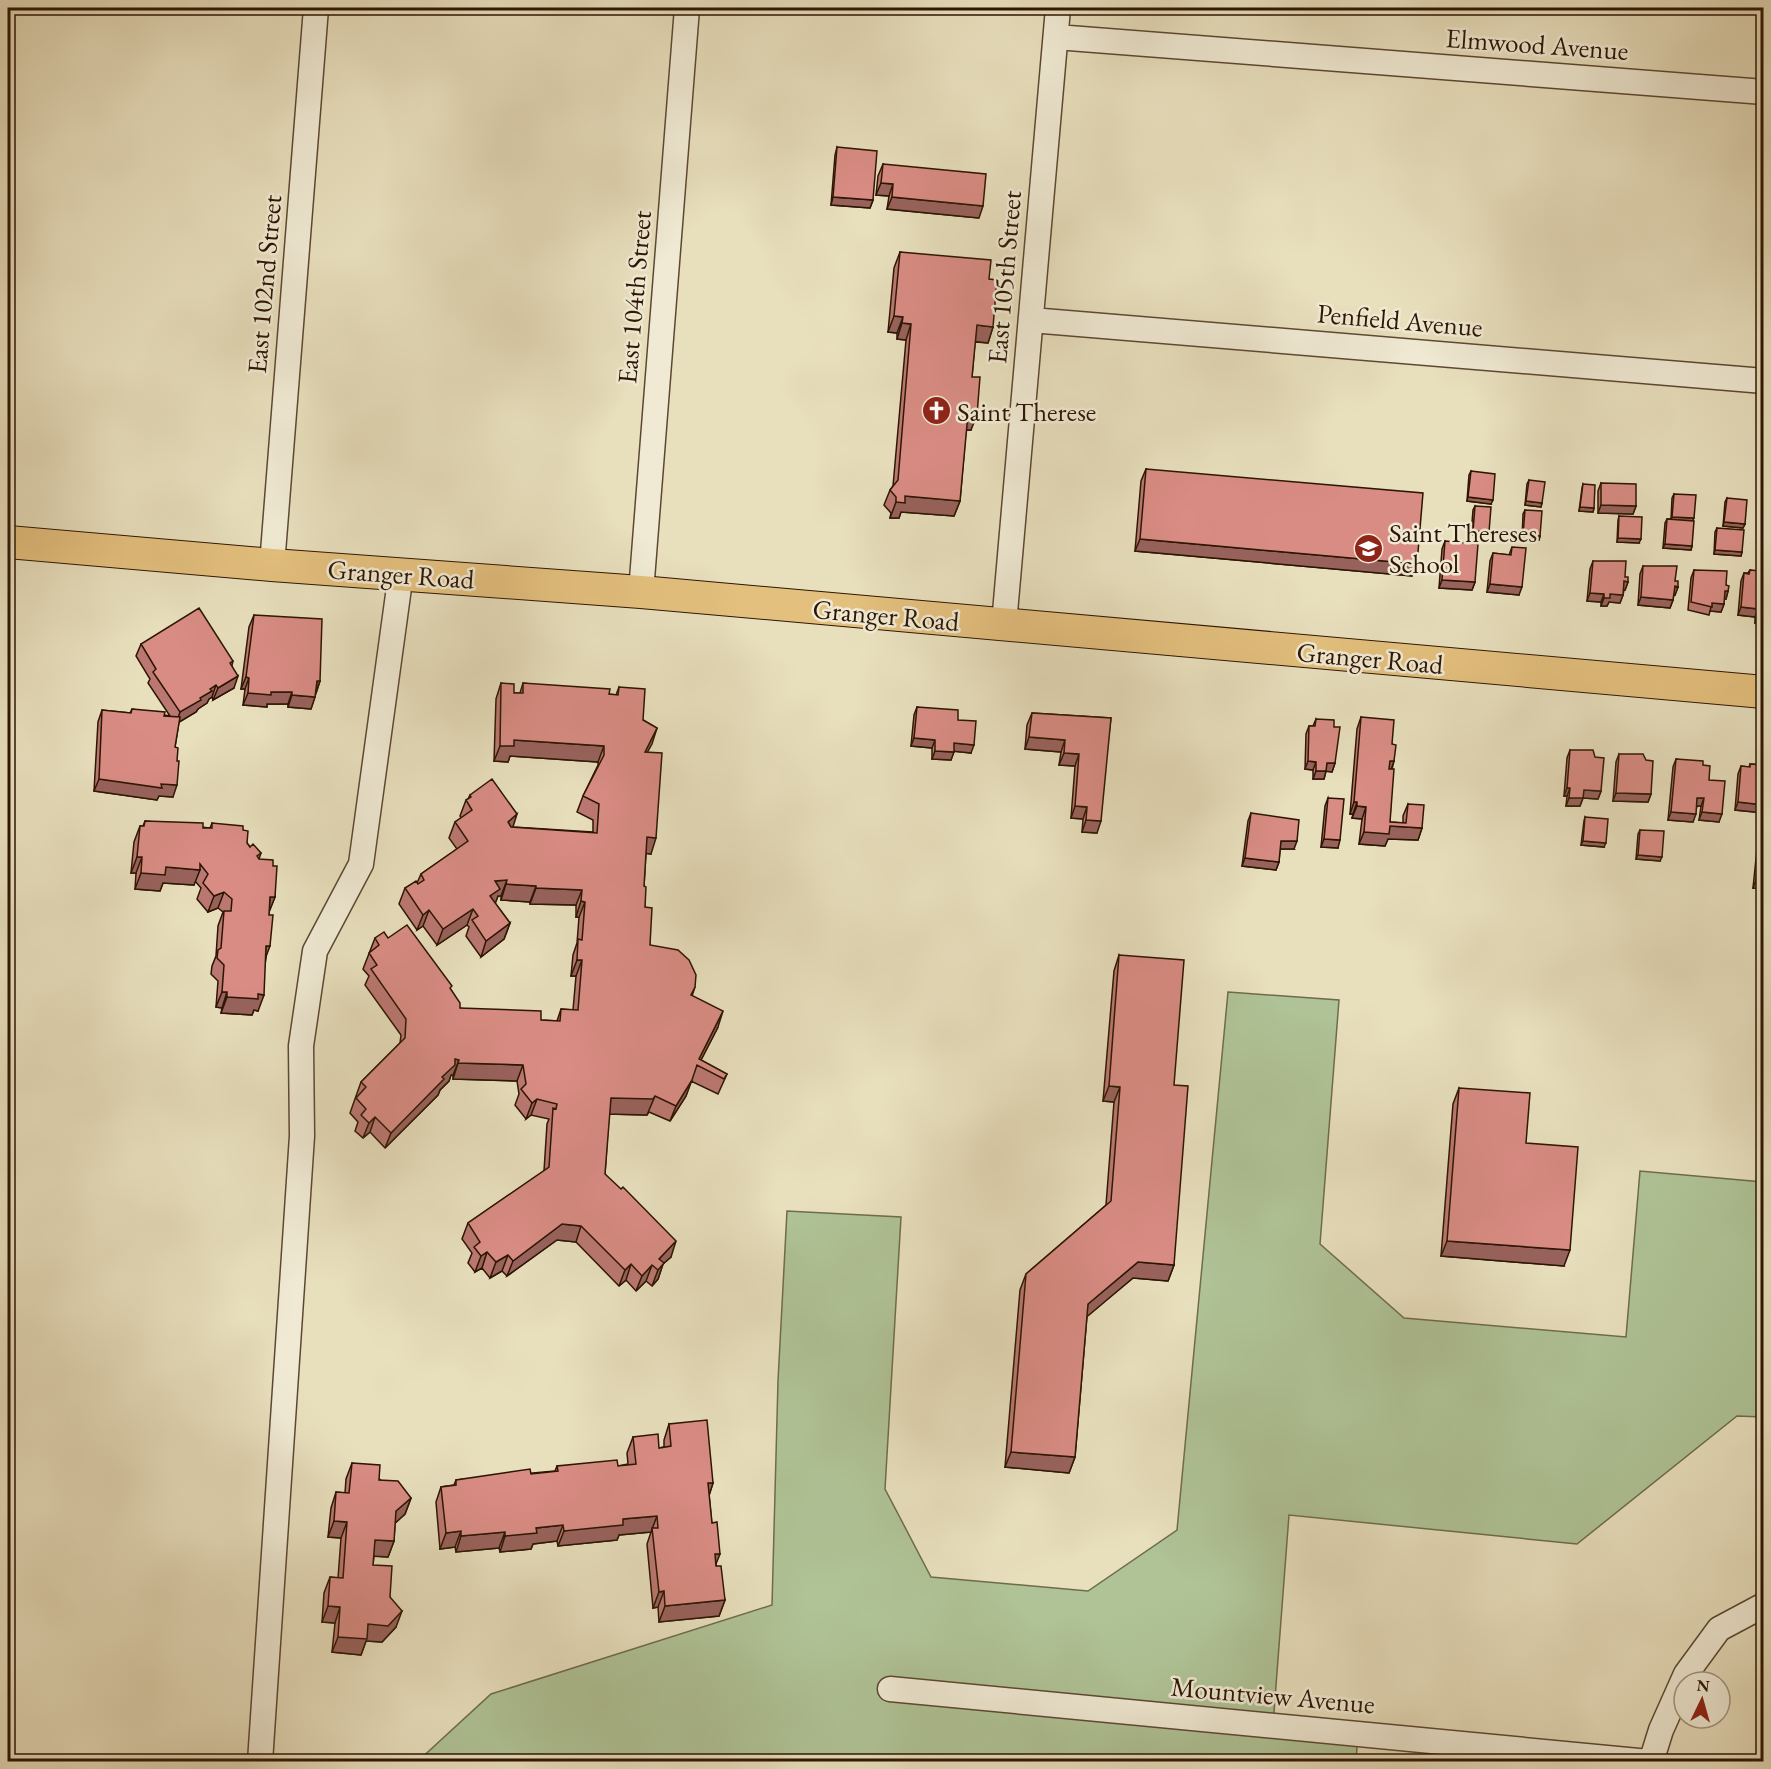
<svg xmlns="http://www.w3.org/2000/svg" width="1771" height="1769" font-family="'EB Garamond',serif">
<rect width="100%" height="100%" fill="#e8dfbd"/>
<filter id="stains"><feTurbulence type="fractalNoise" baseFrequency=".00333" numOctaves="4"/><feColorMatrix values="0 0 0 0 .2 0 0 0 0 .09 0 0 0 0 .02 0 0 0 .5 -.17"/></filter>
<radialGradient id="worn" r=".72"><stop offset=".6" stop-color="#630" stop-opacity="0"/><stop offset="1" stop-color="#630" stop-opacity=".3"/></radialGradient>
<path fill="#afc396" stroke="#6e6c4c" stroke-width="1.5" d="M1228,992L1339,1000L1320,1244L1404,1318L1626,1337L1640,1171L1763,1182V1417L1737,1416L1577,1544L1289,1515L1273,1725L1358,1734L1356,1761L417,1762L491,1694L772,1605L778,1381L787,1211L901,1217L885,1489L931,1577L1088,1591L1177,1530Z"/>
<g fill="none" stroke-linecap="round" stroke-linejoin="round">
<defs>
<path id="minor" d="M1056,37L1764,92
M1031,320L1764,381
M272,565L316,8
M641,592L687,8
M1004,624L1058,8
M890,1689L1649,1762
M260,1762L302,1136L301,1046L315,951L361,864L401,573
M1651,1762L1661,1730L1686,1674L1719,1629L1764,1605"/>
<path id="major" d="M8,542L272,565L641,592L1764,692"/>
</defs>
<use href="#minor" stroke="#5c4832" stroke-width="27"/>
<use href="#major" stroke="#2d1503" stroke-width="34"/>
<use href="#minor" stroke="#f0ead4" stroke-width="24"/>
<use href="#major" stroke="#e4c07e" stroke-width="32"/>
</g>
<path fill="#bb7872" stroke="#2d1503" stroke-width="1.5" d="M837,147L873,200L870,208L831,205L835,155Z
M883,164L979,218L887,209L889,196L876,195L878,176Z
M900,252L989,279L993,327L988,343L975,342L972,377L971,430H966L960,501L954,516L901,512L899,518H890L891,513L884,505L890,490L893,486L906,340L897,339V333L888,332L894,268Z
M1146,469L1417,564L1412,576L1135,551L1141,481Z
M1471,471L1491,504L1467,501L1469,475Z
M1529,480L1542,503L1541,507L1525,505L1527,484Z
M1601,483L1636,506L1633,514L1598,513V491Z
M1583,484L1594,508L1593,512L1579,511L1582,488Z
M1674,494L1693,521L1692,546L1691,550L1663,548L1665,523L1667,519H1671L1672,498Z
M1727,498L1745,524L1743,528L1723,526L1725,502Z
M1475,506L1488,536L1471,535L1473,510Z
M1525,510L1540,536L1539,540L1522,539L1523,514Z
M1619,516L1639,543L1617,542L1618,520Z
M1717,528L1742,552L1741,556L1714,554L1715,532Z
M1445,541L1475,582L1472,590L1439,588L1442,549Z
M1512,547L1519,595L1487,592L1490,561L1493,553L1509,555Z
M1593,561L1625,577L1628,582L1625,590H1624L1623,595L1620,603L1609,602L1607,606H1601V602L1587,601L1590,569Z
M1643,566L1675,581L1678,587L1675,595L1674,594L1673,600L1670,608L1638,605L1640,574Z
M1694,570L1726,585L1728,591L1726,599H1724V604L1721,612L1710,611L1709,615L1688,610L1691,578Z
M1750,570L1761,574L1764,624L1755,623V617L1738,615L1741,581L1744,573H1748Z
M254,615L320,681L311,709L288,707V704H267V707L243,705L245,689H241L249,627Z
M141,644L233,661L232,665L234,688L213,700L212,697L209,699L207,703L198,709L196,712L179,722L175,747L173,797L159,796L157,800L94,791L98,722L102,710L130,713L132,709L170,716L148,683L150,679L136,656Z
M501,683L514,693H520L523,683L616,695L619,687L643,720L657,728L647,752L651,854L646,853L644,886L645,907L650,945L695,987L692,996L718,1027L701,1060L727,1074L718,1094L691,1081L686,1096L670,1121L649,1112L647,1115L609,1114L605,1174L671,1257L663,1264L658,1279L652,1286L646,1281L636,1291L626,1280L619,1286L576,1242L557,1240L507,1276L502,1271L490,1278L482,1268L475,1272L468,1263L472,1253L462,1239L468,1223L544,1171L547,1124L549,1119L531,1115L526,1119L515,1105L519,1094L517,1081L453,1079V1075H451L449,1081L440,1090L438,1095L385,1148L370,1132L363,1138L355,1131L358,1122L350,1113L361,1082L400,1043L401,1035L365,985L369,976L363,969L375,938H388L451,990L460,1008L541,1020L557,1021L561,1009L573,1010L576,976H571L573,955L577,943L579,917H576V905L530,904V902L501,900V896H498L495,903L510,923L504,939L481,957L466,936L469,927L467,925L437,945L423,926L417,930L399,904L405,888L417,883L421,874L457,849L449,838L455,822L461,818L460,816L466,800L468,799L470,795L513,827L593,832V820L577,812L583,796L598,765V762L510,756L508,762L494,761L496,699Z
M917,707L958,720L971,753L954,751L951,760L932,759V748L911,746L914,715Z
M1032,713L1111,718L1097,833L1082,832L1083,819L1071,818L1075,766L1059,765L1061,752L1025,749L1027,725Z
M1361,717L1392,744L1394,761L1392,769L1390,822L1403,823V816L1408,804L1422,828L1418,840L1388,839L1385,846L1359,844L1362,819L1352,818L1353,814H1350L1357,729Z
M1316,719L1335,763L1332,772L1326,771L1324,779H1313V770L1305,769L1306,734L1309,726H1313Z
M1570,750L1601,791L1598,799L1583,798L1580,806H1566L1567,796H1564L1567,758Z
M1619,754L1651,794L1648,802L1613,801L1616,762Z
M1676,759L1703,765L1709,780L1719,822L1699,820L1701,806H1697L1693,822L1668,820L1673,767Z
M1750,764L1764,765V813L1735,810L1738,774L1741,766L1749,767Z
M1328,798L1338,848L1321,847L1325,806Z
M1251,813L1294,849H1280L1279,862L1276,870L1242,866L1248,821Z
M1585,817L1604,847L1581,845L1584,821Z
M145,821L210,828L212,823L243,830L247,843L250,847L261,853L259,859L273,866L275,897L269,912L266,958L258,1011L254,1010L252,1015L221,1013L222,1008L216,1007L218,981L211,974L212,966L216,956L218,926L223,912L218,908L208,912L197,899L201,888L195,881L194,885L163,883L160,891L135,889L136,873H131L134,842L140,826H143Z
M1640,830L1660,861L1636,859L1638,834Z
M1761,831H1764V889L1753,888L1758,839Z
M1119,955L1174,1085V1265L1168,1281L1133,1278L1087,1316L1075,1457L1069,1473L1005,1467L1020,1290L1026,1274L1106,1205L1114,1102L1103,1101L1114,971Z
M1459,1088L1564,1266L1441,1256L1453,1104Z
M669,1424L713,1483L709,1495L716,1565L725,1600L719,1616L659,1622L658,1607L653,1608L647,1544L651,1532L619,1535L617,1540L558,1546L557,1541L533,1544L531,1549L500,1552L499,1548L456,1552L455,1547L440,1549L436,1502L441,1487L454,1485L456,1480L555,1471L557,1466H618L628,1464L627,1453L633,1437L659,1448L664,1447V1440Z
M352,1463L411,1498L405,1514L395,1523L394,1541L388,1557L374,1556L373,1565L390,1597L396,1627L382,1642L366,1641L361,1655L332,1652L335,1623L322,1622L324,1593L330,1577L338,1578L341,1538L328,1537L331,1508L336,1492L345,1493L346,1479Z"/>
<path fill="#98625c" stroke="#2d1503" stroke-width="1.5" d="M881,183L893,184L889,196L876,195Z
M833,197L873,200L870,208L831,205Z
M892,197L983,206L979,218L887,209Z
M894,316L903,317L897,333L888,332Z
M902,323L911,324L906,340L897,339Z
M977,325L993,327L988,343L971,341Z
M968,414L977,415L971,430H962Z
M905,496L960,501L954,516L901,512L899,518H890L896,502Z
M1468,497L1493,500L1491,504L1467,501Z
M1526,501L1542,503L1541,507L1525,505Z
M1601,505L1636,506L1633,514L1598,513Z
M1580,507L1594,508L1593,512L1579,511Z
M1672,517L1694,518L1692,522L1670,521Z
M1724,522L1745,524L1743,528L1723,526Z
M1473,531L1489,532L1488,536L1471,535Z
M1523,535L1540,536L1539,540L1522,539Z
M1618,538L1641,539L1639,543L1617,542Z
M1140,539L1417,564L1412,576L1135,551Z
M1665,544L1692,546L1691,550L1663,548Z
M1715,550L1742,552L1741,556L1714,554Z
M1442,580L1475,582L1472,590L1439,588Z
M1624,581L1628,582L1625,590L1621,589Z
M1490,584L1522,587L1519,595L1487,592Z
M1675,586L1678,587L1675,595L1672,594Z
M1725,591H1728L1726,599H1722Z
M1590,593L1604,594L1601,602L1587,601Z
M1610,594L1623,595L1620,603L1609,602L1607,606H1601L1604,598Z
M1641,597L1673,600L1670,608L1638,605Z
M1712,603L1724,604L1721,612L1710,611Z
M1741,607L1758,609L1755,617L1738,615Z
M1757,615L1764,616V624L1755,623Z
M238,676L234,688L213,700L218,688Z
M246,677L249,678L245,689H241Z
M317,681H320L316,693Z
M216,685L212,697L209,699L207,703L198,709L196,712L176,724L180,712L210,689Z
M271,692H292L288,704H267V707L243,705L248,693Z
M292,695L315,697L311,709L288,707Z
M657,728L652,744L639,767L645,752Z
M1029,737L1065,740L1061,752L1025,749Z
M914,738L935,740L932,748L911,746Z
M514,740L604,746L598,762L510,756L508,762L494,761L500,746Z
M954,743L974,745L971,753L951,751Z
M935,751L954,752L951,760L932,759Z
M1064,753L1079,754L1075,766L1059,765Z
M1308,761L1316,762L1313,770L1305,769Z
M1390,761H1394L1390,773H1385Z
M1327,763H1335L1332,772L1324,771Z
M1316,771H1326L1324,779H1313Z
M99,779L177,785L173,797L159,796L157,800L94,791Z
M1567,788H1570L1567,796H1564Z
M1584,790L1601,791L1598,799L1583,798L1580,806H1566L1569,798Z
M1616,793L1651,794L1648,802L1613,801Z
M1697,798H1704L1701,806H1694Z
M1354,802H1357L1353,814H1350Z
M1738,802L1764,805V813L1735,810Z
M1075,806L1087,807L1083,819L1071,818Z
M1357,806L1366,807L1362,819L1352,818Z
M1671,812L1696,814L1693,822L1668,820Z
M1702,812L1722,814L1719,822L1699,820Z
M517,814L512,830L508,822Z
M1086,820L1101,821L1097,833L1082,832Z
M1390,826L1422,828L1418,840L1388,839L1385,846L1359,844L1364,832Z
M647,837L656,838L651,854L641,853Z
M1324,839L1340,840L1338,848L1321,847Z
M1281,841H1297L1294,849H1279Z
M1583,841L1606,843L1604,847L1581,845Z
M1638,855L1662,857L1660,861L1636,859Z
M137,857H142L136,873H131Z
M1245,858L1279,862L1276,870L1242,866Z
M166,867L200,870L194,885L163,883L160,891L135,889L141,873Z
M507,880L501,896H498L495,904L490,896L495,881Z
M1756,880L1764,881V889L1753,888Z
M506,884L536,886L530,902L501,900Z
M536,888L582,890L576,905L530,904Z
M224,892L218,908L208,912L214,896Z
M270,897H275L269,912Z
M581,901L585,902L579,917H576Z
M473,909L467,925L437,945L443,929Z
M429,910L423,926L417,930L423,915Z
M510,923L504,939L481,957L486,941Z
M266,946H270L264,962Z
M577,960H582L576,976H571Z
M222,992H227L222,1008L216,1007Z
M258,994L264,995L258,1011L254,1010L252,1015L221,1013L227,997Z
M723,1011L718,1027L698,1066L699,1059Z
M455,1059L459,1060L453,1075H451L449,1081L440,1090L438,1095L385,1148L391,1133L442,1077Z
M458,1063L523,1065L517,1081L453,1079Z
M692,1080L686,1096L670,1121L676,1106Z
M1109,1086L1120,1087L1114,1102L1103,1101Z
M655,1096L647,1115L605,1114L611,1098Z
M537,1099L531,1115L526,1119L532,1103Z
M375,1117L370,1132L363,1138L369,1123Z
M562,1224L581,1226L576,1242L557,1240L507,1276L513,1261Z
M676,1241L671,1257L663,1264L658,1279L652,1286L658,1270L659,1259Z
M1447,1241L1570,1250L1564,1266L1441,1256Z
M487,1252L482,1268L475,1272L481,1256Z
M508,1255L502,1271L490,1278L496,1262Z
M1138,1262L1174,1265L1168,1281L1133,1278L1083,1320L1088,1304Z
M631,1264L626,1280L619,1286L625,1270Z
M652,1265L646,1281L636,1291L642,1276Z
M1011,1452L1075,1457L1069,1473L1005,1467Z
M708,1483H713L708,1499Z
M411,1498L405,1514L391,1527L396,1511Z
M657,1516L651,1532L619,1535L617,1540L558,1546L564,1531L623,1519Z
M334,1521L347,1522L341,1538L328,1537Z
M563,1525L557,1541L533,1544L531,1549L500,1552L505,1536L536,1528Z
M461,1531L455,1547L440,1549L446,1533Z
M505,1532L499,1548L456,1552L461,1536Z
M375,1540L394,1541L388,1557L370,1556Z
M715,1554H720L714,1569Z
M664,1591L658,1607L653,1608L659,1592Z
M725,1600L719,1616L659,1622L665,1606Z
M328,1606L340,1607L335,1623L322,1622Z
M402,1611L396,1627L382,1642L366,1641L361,1655L332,1652L338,1637Z"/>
<path fill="#d98c84" stroke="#2d1503" stroke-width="1.5" d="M837,147L877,151L873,200L833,197Z
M883,164L986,174L983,206L892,197L893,184L881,183Z
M900,252L991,260L989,279L997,280L993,327L977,325L972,377H980L977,415L968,414L960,501L905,496V503L896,502V497L890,490L898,480L911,324L902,323L903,317L894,316Z
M1146,469L1423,493L1417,564L1140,539Z
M1471,471L1495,474L1493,500L1468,497Z
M1529,480L1545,482L1542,503L1526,501Z
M1601,483L1636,484V506L1601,505Z
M1583,484L1595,485L1594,508L1580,507Z
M1674,494L1696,495L1694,518L1672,517Z
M1727,498L1747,500L1745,524L1724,522Z
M1475,506L1491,507L1489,532L1473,531Z
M1525,510L1542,511L1540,536L1523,535Z
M1619,516L1642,517L1641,539L1618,538Z
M1667,519L1694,521L1692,546L1665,544Z
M1717,528L1744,530L1742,552L1715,550Z
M1445,541L1478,544L1475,582L1442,580Z
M1512,547L1526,548L1522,587L1490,584L1493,553L1511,555Z
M1593,561H1626L1625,577H1628V582L1624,581L1623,595L1610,594V598H1604V594L1590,593Z
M1643,566H1677L1675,581H1678V587L1675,586L1673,600L1641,597Z
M1694,570L1727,571L1726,585L1729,586L1728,591H1725L1724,604L1712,603V607L1691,602Z
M1750,570L1761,571V574L1764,575V616L1757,615L1758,609L1741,607L1744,573L1749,574Z
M199,608L233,661L230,663L238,676L218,688L216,685L210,689L212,691L200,698L201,700L180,712L153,672L156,669L141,644Z
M254,615L322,619L320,681H317L315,697L292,695V692H271V695L248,693L249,678L246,677Z
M501,683L514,684V693H523V683L610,689L609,694L618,695L619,687L645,689L643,720L657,728L645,752L662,753L656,838L647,837L644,886L646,887L645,907L652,908L650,945L678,950L689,960L696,975L695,987L691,995L723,1011L699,1059L727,1074L724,1079L697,1065L692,1080L676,1106L655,1096L653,1099L611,1098L605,1174L621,1189L623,1187L676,1241L659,1259L664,1263L658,1270L652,1265L642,1276L631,1264L625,1270L581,1226L562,1224L513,1261L508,1255L496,1262L487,1252L481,1256L474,1247L480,1242L468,1223L549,1167L553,1108L556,1109L557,1104L537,1099L532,1103L521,1089L526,1084L523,1065L458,1063L459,1060L455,1059V1065L442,1077L444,1079L391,1133L375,1117L369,1123L361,1115L366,1109L356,1098L366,1087L361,1082L405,1038L406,1019L371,969L377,965L369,953L379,945L375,938L384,932L388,938L407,925L452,986L450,988L460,1003V1008L541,1011V1020L560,1021L561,1009L578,1010L582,960H577L578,939L582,940L585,902L581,901L582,890L536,888V886L506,884L507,880L495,881L500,889L490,896L510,923L486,941L472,920L478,916L473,909L443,929L429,910L423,915L405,888L416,881L418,884L424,880L421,874L468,841L455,822L472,810L466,800L471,797L470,795L492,779L517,814L508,822L511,827L597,833L599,804L583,796L604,755V746L514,740V746H500Z
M917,707L958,710V720L976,721L974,745L954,743V752L935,751V740L914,738Z
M132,709L165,712L164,716L180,717L175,747L178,748L177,761H179L177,785L161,784L162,788L99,779L102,710L131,713Z
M1032,713L1111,718L1101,821L1086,820L1087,807L1075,806L1079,754L1064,753L1065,740L1029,737Z
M1361,717L1394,720L1392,744L1396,745L1394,761H1390L1389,769H1394L1390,822L1406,823L1408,804L1424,805L1422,828L1390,826L1389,834L1364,832L1366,807L1357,806V802H1354Z
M1316,719L1334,720V727H1340L1335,763H1327L1326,771H1316V762L1308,761L1309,726H1315Z
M1570,750H1593L1595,757L1604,758L1601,791L1584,790L1583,798H1569L1570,788H1567Z
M1619,754H1643L1646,760L1653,761L1651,794L1616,793Z
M1676,759L1703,761V765L1710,766L1709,780L1725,781L1722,814L1702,812L1704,798H1697L1696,814L1671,812Z
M1750,764L1764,765V805L1738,802L1741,766L1750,767Z
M1328,798L1344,799L1340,840L1324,839Z
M1251,813L1299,820L1297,841H1281L1279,862L1245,858Z
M1585,817L1608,819L1606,843L1583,841Z
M145,821L203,823V828H212V823L243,826V830L248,831L247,843L250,847L253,844L261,853L257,856L259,859L273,860V866H277L275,897H270L269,915H273L270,946H266L264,995L258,994V999L227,997V992H222L224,965L217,958L218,950L221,948L224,911H231L232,899L224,892L214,896L203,883L208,874L200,864V870L166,867L165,875L141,873L142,857H137L140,826H144Z
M1640,830L1664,831L1662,857L1638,855Z
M1761,831H1764V881L1756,880Z
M1119,955L1184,960L1174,1085L1188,1086L1174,1265L1138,1262L1088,1304L1075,1457L1011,1452L1026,1274L1111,1201L1120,1087L1109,1086Z
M1459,1088L1530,1093L1526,1143L1578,1147L1570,1250L1447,1241Z
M707,1420L713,1483H708L712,1523L717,1522L720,1554H715L716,1566H721L725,1600L665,1606L664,1591L659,1592L652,1528H658L657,1516L623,1519V1525L564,1531L563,1525L536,1528L537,1533L505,1536V1532L461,1536V1531L446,1533L441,1487L456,1485V1480L530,1469L531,1474L558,1471L557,1466L617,1460L618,1466L636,1464L633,1437L658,1434L659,1448L671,1446L669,1424Z
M352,1463L380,1465L379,1480L398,1481L411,1498L396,1511L394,1541L375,1540L373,1565L392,1566L390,1597L402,1611L388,1626L368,1624L367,1639L338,1637L340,1607L328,1606L330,1577L343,1578L347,1522L334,1521L336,1492L349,1493Z"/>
<defs>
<symbol id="church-disc" viewBox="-11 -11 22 22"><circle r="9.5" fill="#8f2418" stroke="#f0ead4"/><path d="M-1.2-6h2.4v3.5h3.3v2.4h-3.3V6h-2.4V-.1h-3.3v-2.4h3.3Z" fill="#fff"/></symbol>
<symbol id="school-disc" viewBox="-11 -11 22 22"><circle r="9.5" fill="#8f2418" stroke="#f0ead4"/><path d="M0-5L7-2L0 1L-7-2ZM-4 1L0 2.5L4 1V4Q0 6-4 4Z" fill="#fff"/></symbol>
</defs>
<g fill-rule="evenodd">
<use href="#church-disc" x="920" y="394" width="33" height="33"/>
<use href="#school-disc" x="1352" y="532" width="33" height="33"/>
</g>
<g text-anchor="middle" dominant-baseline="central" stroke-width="5" stroke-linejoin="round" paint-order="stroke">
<g font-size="27" fill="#2d1503" stroke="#f0ead4">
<text transform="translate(1537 44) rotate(4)">Elmwood Avenue</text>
<text transform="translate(1004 277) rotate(-85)">East 105th Street</text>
<text transform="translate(264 284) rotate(-85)">East 102nd Street</text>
<text transform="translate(634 297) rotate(-85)">East 104th Street</text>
<text transform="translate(1400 320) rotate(5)">Penfield Avenue</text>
<text transform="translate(401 574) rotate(4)">Granger Road</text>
<text transform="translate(886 615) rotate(5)">Granger Road</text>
<text transform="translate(1370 658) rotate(5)">Granger Road</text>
<text transform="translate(1273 1695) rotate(5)">Mountview Avenue</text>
</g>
<g font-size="27" fill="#2d1503" stroke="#f0ead4" text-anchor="start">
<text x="957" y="411">Saint Therese</text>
<text x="1389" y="532">Saint Thereses<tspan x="1389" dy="31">School</tspan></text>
</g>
</g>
<rect width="1771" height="1769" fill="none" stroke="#e8dfbd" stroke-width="30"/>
<rect x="9" y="9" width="1753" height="1751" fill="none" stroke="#2d1503" stroke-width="3"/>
<rect x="15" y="15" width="1741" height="1739" fill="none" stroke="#2d1503" stroke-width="1.5"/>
<g transform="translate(1702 1700) rotate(5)"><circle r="28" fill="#f0ead4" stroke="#a29580" stroke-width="1.5"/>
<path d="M0-4.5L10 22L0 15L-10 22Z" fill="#8f2418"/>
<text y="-9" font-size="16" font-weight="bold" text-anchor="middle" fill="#2d1503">N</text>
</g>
<rect width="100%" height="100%" filter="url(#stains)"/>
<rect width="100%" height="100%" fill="url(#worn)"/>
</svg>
